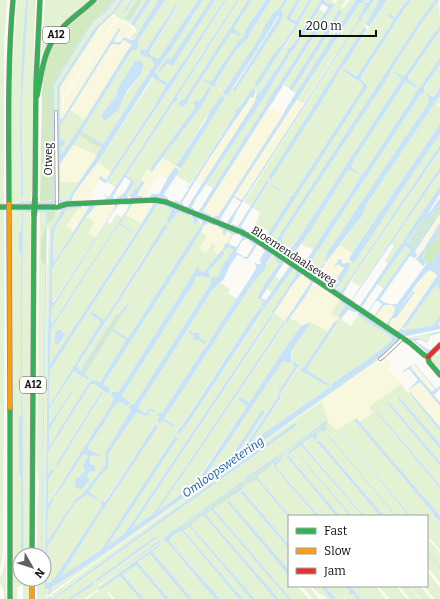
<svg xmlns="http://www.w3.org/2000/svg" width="440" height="599" font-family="Bitter,serif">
<rect width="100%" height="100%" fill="#fcfaf4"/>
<path fill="#f9f8df" d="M111,15L117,18L108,29L62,99L63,110L62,111H60V87L99,27Z
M118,19L129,25L133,29L134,33L131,39L126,37H123L120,42H114V40L121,29L119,28L62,119L60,118V113L64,110V99L106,34Z
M123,40L127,41L131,45L85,120L70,110L111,45L113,44L116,45Z
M251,97H254L256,99L255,102L202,185L195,181Z
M297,100L304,103L300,111L241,201L234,196Z
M269,106L283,116L218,216L212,217L211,215L203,212V211L212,197Z
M72,144L96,155V157L79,182H60V164Z
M162,158L181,168L180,170L175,168L167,180L159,175L145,197L137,196L139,191L145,182L140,180L146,171L151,169L153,172Z
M98,162L111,172L105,180L100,176L99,179H100L89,200L73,201L72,199L74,194Z
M152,203L153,205L141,224L125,214L132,204Z
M89,206V207L73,232L71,231L66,226L78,209H81L82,207Z
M113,206H115L112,213L96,238L88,233L95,222L86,217L95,207Z
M440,214V222L416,259L415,258L417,254L415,252L417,248Z
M207,224H210L222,229L225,235L227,231L232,234L228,243L223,247V249L225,250L229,246L232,253L222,250L218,255L213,251L216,247L212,244L206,253L199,249L207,236L201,232L203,226Z
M340,245L352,253L349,258L351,262L350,263L349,262L343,269L333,284L330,285L326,282L327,276L323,280L316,277L322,267L334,251Z
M430,270L437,275V276L401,328L399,331L395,329L390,326L389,325L390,322L415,292L413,291L422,280L421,279L428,271Z
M302,275L311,281L285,321L274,313L293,284L300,276Z
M313,283L326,292L325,297L329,293L339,299V300L345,305L341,312L338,316V318L337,322L328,332L311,322L301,326L300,324L290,318L305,297Z
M383,304H388L395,307L394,313L387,322L386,326L374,318Z
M385,357L391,365L388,368L393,374L402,384L370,407L373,412L359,423L355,418L353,419L337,430L328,422L322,401Z
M414,363V364L435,389L432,392L411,368L412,365Z
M420,382L440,406V427L408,390Z"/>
<path fill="#e3f2d2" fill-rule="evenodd" d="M0,0H7L4,48V206H0Z
M17,0H26L20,104V172L21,197L23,196C19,131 23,65 28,0H36L34,35L32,189L30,202H18L12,205V75Z
M45,0H91L65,22L54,35L40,72Z
M97,0H98C87,12 64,26 57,40C51,51 49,64 44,76C46,37 72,24 97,0Z
M116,0H120C114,8 109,17 100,23L57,87L58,200L54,201V85L93,24L105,13Z
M123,0H131L124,11L120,16L126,20L131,19L142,0H146L131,24L115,16L113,13Z
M133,0H137L125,18L121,16L123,13L127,10Z
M151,0H158L142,26L136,38L135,37L134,38L135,39H131L134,33L136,32V30L134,26Z
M165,0H179V1L182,0H198L159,58L158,59L155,57L151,56L149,53L178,6V5L175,6L149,45L145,50L142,49L140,53L145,57H149L154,63V65L103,144H102L82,132V130L131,52L133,50H136L138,48V42L139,39ZM134,62L143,64C143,76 130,87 124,97C121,101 121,106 118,109C115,114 110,117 107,121L104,111L116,96L118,88Z
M203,0H211L171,60L167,59L159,72L167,62L171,66L215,0H224C206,27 189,56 169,82L167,83L160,78L155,72L165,57L169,53Z
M226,0H237L115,187L107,182L172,85Z
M239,0H248L185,98L183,100L179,101L185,105L190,100V96L225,41L231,33H234V28L252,0H266L245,30L244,36L239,40L211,83L205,79V80L210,83V85L213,87L215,86L220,90H222L215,84C221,74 239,43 248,39V37L271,0H284L279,9L275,11L263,28V34L223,93L227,96L255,51L279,16V17L233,88L235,90L281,21V10L288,0H297L286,18L290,22L295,25L283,44L281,45L278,49L257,87L279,53L288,42L298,26L300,20L312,0H321L293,45L288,49L287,53L261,91L257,94L252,89L239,107L235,112V114L234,116L190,184L176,175L225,98L221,96L220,97C204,119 191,143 176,166L162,158L201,107L211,89C205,94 194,102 194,109L163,151L151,169L146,171L141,180V181L139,186L134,190L130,196L128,197L127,194L132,187V180L128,177L126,175L172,105L175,102L178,100L177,98L178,95Z
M300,0H309L297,20L295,21L293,20L290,18V16L292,14Z
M324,0H333V1L335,3L338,0H346L341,7L344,8L349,0H356L296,94L292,91L341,12L339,10L289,88L284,85L334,5H330L325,2Z
M363,0H369L358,19H361L374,0H379L367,23H364L366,25L269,178L270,180L327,93L341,68L347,62L387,0H408L404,4L395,17L389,14L393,19V21L357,76L346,69L344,71L348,74V75L363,84V87L292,196L277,188L278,186L276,187L271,184L270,185L290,197V199L269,232L255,224L259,218L258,217L260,212L253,208L269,182L267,180L250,206L244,202L359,22L330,63L304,103L297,100L360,3ZM346,79H347L279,184Z
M412,0H435L421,19L407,40L276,240L272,245L269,246L267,242L366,83L361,79V78L405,8Z
M439,0L440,25L405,75L403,76L393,71V72L401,78V80L304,230C298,238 291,246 287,254H282L277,247L280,244L285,246V245L282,242V239L285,232L389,76L391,70L423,21Z
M319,9L325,13L303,48L295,58L213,189L206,184L263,99L288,58L289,54L293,51Z
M440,31V57L421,86L418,89L414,96L363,174L361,175C359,182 352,190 348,197C336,214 324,232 314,250L309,247L307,248L301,243L348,170H351L358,174L359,173L352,168L351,165L405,82L416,88V86L408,79V78Z
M440,64V87L432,97L427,94L426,96L429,98V102L327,253L325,261L326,262L325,264L323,263L314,273L307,268V267L312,261L316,252L320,248L336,223L420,95L424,93V89Z
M153,76L155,79L165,85V87L155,105L111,172L98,162L152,80Z
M440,94V104L439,103L437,105L440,107V124L352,253L340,245L362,216L366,205Z
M70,110L85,120L62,153H61L60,150V126Z
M81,133L102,146L96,155L72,144Z
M440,134V145L343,289L342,290L337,289L338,284L350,264V263L356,260L400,193Z
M440,150V167L360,286L351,281Z
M440,172V186L388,263L385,261L394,246L391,243Z
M60,182H79L71,194L69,199C67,201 63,201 60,199Z
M159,204H163L173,210L167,220L170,223L177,213L180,212L192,217L194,219V225L199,221L201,225V226L191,240L128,338L113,329L127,307L120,310L116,315L80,371L77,367L168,226L146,253L105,319H102L96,314H90L101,322L50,405H49L50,371L67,344L154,210L157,205Z
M82,207V209H78L66,226L72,229L71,231L73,232L55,261L53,262L54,230L67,209Z
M4,209C5,322 4,435 3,548L2,559L0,568V210Z
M12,209L18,211L30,212L31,226L29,555H24L22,348L23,214H22L21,230L19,232V251L21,256V415L19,418V474L21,477V555H20V579H22V586H19L17,588V599H13Z
M62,210L51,230L48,334L45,581V589H49V595L46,596V598L49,596L50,597L51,595L257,448L292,422L382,359L322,401L328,421L319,426L286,450L284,452V453L283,454L282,453L246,481L274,463V467L316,516H290L258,478V476L272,466L248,484L255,480H257L289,518V545L245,493H241L289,549V570L227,502L289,576V586H297L309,599H291L214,509V508L241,490L246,485L245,484L238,489L184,528H181V527L241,482L162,539L165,538L164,541L167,542L215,599H192L152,553V552L162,545L161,543L100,588L101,589L118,577L120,576L140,599H115L109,592H107L112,599H87L98,591L97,590L84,599H72L93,584L92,582L68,599H54L293,428L50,599V598H49L48,599H37V579H41V589L42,579H44V555H42L47,265L48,264L49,229L48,227L47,228V222L49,223C54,220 56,217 55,211ZM156,536L157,538L96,582L95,580ZM160,541V542L99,586L98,585L107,579Z
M40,212H46V228L41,240V261L44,264L46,265L41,555H37V507L39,485L37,468L38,395L39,365L38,353Z
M117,214L122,218L51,325L52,309L107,222L110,224Z
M125,214L141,224L50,365L51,329L119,224L133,232V231L120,223ZM58,329L64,334L63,337V338L58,345L54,342L55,336H56Z
M86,217L95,222L88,233L96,238L53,302H52V269Z
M201,232L207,236L199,249L206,253L212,243L216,246L213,251L218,255L204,272L200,271L198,266L194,271L193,274L125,382L118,392L112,396L114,399L110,406L109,409L94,431L54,494L55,496H56L83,455L85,454L88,456L83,466L85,471L83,474L78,476L77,488C86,490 90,483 87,476L91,471H95L96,470V468L89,463V462L93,456L94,455L99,457L88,449V447L110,414C111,409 115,403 120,402L122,395L195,281V277L202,276L206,278L209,275L208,272L224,251L222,250L223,249L225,250L229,246L233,250L228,257L221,274L217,277L211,280V283L135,403C133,405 130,407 131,412L105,453L106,459L104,467L98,474L82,495L78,496L47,543L48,510L54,499L48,503V480L54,470L52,469L48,474V452L91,384H93L106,393H109L110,390L104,385V383ZM101,392L103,394L60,462L57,466H55Z
M405,246L411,250L384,289L377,284Z
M272,256L279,262L265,283L257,298L259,300L263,301L262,304L265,308L290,273L295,270L296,271L295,276L273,312L286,322L290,318L300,324L301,326L281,354L249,403L240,397L238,399L247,406L195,483L157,512L285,325L283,323L159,506L153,514L130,530L273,317L271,315L125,533L106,547L178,438L176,436L101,550L63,575H62L98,517L158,427L155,425L104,502L100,503L102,506L58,573L53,580L49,583L47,582V548L77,500L83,498L87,494L97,500L98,499L89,491L101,475L106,470L108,454L136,412L140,413L143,416L148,415L151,411L155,412L156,411L150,408L145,414L140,411L139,409V406L211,292L220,282L230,289L228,293L237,299L210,340L208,345L203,350L163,412L158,414L159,417L157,421L158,423L160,424L163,421H164L173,427L171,423L165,418V417L253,283C260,274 266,265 272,256ZM264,310L190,420L180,434L177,430L178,428L180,427L251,320Z
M275,276L280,280L271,292L267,289Z
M437,286L440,290V316L433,326L404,330L403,329V328L406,327L433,289Z
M339,300L345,306L337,317L331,314Z
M358,315L369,323L391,336L392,339C387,348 344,375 333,383L330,387L254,440H253V439L280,400L281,394L299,366L295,367L279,390L278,397C268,411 259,426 249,440C245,445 244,449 239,452V451L264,413L263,410L261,411L237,448L233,455L207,473L283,361L291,363L292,350L311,322L328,332L304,367L302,368L301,370L327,386L329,384L308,371L307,368L338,323L335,321L338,318L340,319H341L351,326Z
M112,331L127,340L99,382H90L88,384L49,448V430L73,392L49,425V409L74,371L81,375L74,387L82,376L87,380L85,375Z
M440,331V332L429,335L427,342L417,338L407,340L405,338Z
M401,338H402L380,359L292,421L257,448L51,593V588L84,567L137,531L379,358Z
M433,353L437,356L440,353V370L431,360V362L430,361L431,357Z
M401,384L440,431V444L399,398L398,399L440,449V462L390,403L388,404L440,466V485L377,411L376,412L440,488V516L359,422L373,413L369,407Z
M355,418L354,420L433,513L435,517L440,522V550L431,539H428L440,553V582L427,567V516H411L339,431L338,432L409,516H384L319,440L317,441L323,449L380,516H364L303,443L313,437L316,440L317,438L315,436L318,433L322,431L324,432L327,428L326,427L328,422L337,430Z
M301,445L362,516H352L298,455L350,516H340L288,455Z
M285,455L286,456L336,516H319L276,467V465L277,463L283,459V457Z
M212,510H213L288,599H279L208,517L207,513Z
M202,516H204L275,599H255L192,527V524Z
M189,527L191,528L251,599H243L185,532L184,530Z
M181,531H182L239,599H220L169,541V539Z
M6,553V599H4V591L0,583V578L4,568Z
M150,554H151L188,599H169L138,563Z
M135,565H136L165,599H144L123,575L124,573Z
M427,571L440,587V599H435L424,586H427Z
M23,579H29V599H23Z
M302,586H309L318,598L317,599H313Z
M311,586H320L331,599H327L325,596L319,594Z
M325,586H346L357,599H345L347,597V596L343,599H336Z
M350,586H375L386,599H361Z
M378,586H396L407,599H390Z
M399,586H409L420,599H410Z
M410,586H420L431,599H421Z"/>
<path fill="#d3eac0" d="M98,0H113L103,12L91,23L52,84L53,200L40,202L42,90C44,69 48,45 65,30C76,19 88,11 98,0Z
M137,0H141L129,18L128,19L125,18Z
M81,133L102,146L98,147L81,136Z
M440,204V211L414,247L411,245Z
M55,211C56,217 54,221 49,223L47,222V212Z
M426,215L428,216L426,219L409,244L407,243Z
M45,228H46V265L44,264L41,261V240Z
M440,233V246L433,262L431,263H426C423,259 423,257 425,253L423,250L424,249L426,250Z
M120,312L122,313L84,374L81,372L111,325L117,315Z
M328,422L326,427L323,428L292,449L285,455L275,462L274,461Z
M272,462L274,463L184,528L182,529L181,528Z"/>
<path fill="#c8e3f8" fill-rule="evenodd" d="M26,0H28L22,102V141L23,196L22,198L21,196C19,131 20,65 26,0Z
M113,0H116L105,13L94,22L89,29L54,85V201H56V203L54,204L53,209L55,210L66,206L82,204V207L67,209L54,230L53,262L55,261L89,207V206L84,207V204H94L95,207L86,217L52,269V302H54L112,213L115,207L114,204L121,203V204H119L114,211L52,309L51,325L127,210L129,205L122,204V203H133L120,223L133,231L132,232L119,224L51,329L50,364L135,234C141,224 147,215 153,205L152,202L153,201L163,202L162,204L157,205L154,210L67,344L50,371L49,405H50L101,322L90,314V312L96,314L102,319H105L165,224L168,226L77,366L80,371L116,315L124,308L128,303H129L127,307L113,329L128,338L191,240L201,226L202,221L198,219L197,220L199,221L194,225V219L191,217L192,214L217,224L215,226L208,223L203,226L201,232L187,254L104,383V385L110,389L109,393H106L94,384H91L48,452V474L52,469L54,470L48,480V503H49L52,498L54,499L48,510L47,542L77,497L82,495L98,474L104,467L106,459L105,453L130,412V406L131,404H134L135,403L211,283V278L217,277L220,274L221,268L233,250L229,247L225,250L223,249L225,244L228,243L232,234L227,231L225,235L223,234V230L218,227V225L239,232L238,235L233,234L229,243V244L236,247L238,245L242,238L240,236L241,233L255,241L261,246L260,247L257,245L248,259H246L238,255H237L229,267L224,279L217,285L211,292L139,406V409L140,410L145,414L150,408L156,411L155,412L150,411L148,415L145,417L140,413H136L108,454L109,462L107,469L101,475L89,491L98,499L97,500L87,494C84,498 79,499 75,503L47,548V582L49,583L53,580L58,573L102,506L100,502L101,501L105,502L155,425L156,424L158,427L98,517L62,575H63L101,550L175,436L178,438L107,546L125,533L271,315L273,316L131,529L153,514L159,506L283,323L285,324L158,511L196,483L247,406L238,399L240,397L249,403L281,354L301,326L311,322L292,350L291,353V363L283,361L207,473L233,455L237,448L261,411L264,410V413L239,451V452C244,449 245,445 249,440C259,426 268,411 278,397L279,390L295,367L293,364L294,362L299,365L281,393L280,399L253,439L254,440L330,387L333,383C344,375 387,348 392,339L391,336L369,323L357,314L360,311L401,338L382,356L361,371L128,537L84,567L51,588V593L49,595V589H45V581L48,334L51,230L62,210L47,212L42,555H41L46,213V212C37,212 28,213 19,211C12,210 7,209 0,210V208H16L19,210H51L52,209V205L21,204L16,206H0V203C10,206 13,203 22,202C32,201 42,202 52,201V84L91,23L103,12ZM247,239L254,245L247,257H244L236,252L242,241ZM120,312L122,313L84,374L82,373V372L111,325L117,315ZM112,331L126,340L100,382L92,380L88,384L49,447V430L73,391H72L49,425V409L74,371L81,376L74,388L82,376L88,380L89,377L85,375Z
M120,0H123L113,14L99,27L60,87V118L62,119L119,28L121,29L114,40V42H120L124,37L131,40L135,39L142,26L158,0H165L139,39L138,43V48L136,50H133L131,52L82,130V132L103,144L154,65V63L149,57H145L140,53V50L142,49L146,50L149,45L175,6L178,5L151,49L149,53L151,56L155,57L158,59L159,58L198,0H203L169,53L165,57L155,72L160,78L167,83L172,78L188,55L224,0H226L172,85L107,182L105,183L99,179L100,176L106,180L111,172L155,105L165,87V85L155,79L153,76L98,162L87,176L74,194L72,199L73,202L57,203V201L58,200L57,87L95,28L112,12ZM123,40L127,41V43H130L131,45C108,81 87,119 62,153H61L60,146H63L65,143V141L60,138V126L111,45L113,44L120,45ZM81,133L102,146L97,154L96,157L71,194L69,199C67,201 63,201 60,199V164Z
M131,0H133L127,10L121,15V16L128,19L129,18L141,0H142L131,19L127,20L120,16L124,11Z
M146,0H151L134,26L131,24Z
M211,0H215L173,65L171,66L167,63L160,72L158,71L167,59H171Z
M237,0H239L178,95L177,98L178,100L175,102L172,105L126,175L128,177L134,181L132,187L127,194L128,198L127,199L116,200V198C124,196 127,188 131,181L125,177L113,196L114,200L104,201V199L107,198L104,194L109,197Z
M248,0H252L234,28L240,34L239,36L234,33H231L190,96C190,100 186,106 181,107L179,103V101L183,100L185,98Z
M266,0H271L248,37V39C239,43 221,74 215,84L221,90L215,86L213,87L210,85L209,83L204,80L205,79L211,82L239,40L244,36L245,30Z
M284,0H288L281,10L283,15L281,21L235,91L233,89L239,80L279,17L278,16L227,96L223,93L262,34L263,28L275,11L279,9Z
M297,0H300L292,15L290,16V18C292,20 294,21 297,20L309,0H312L300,20L298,26L287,42L279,53L258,86L256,87L255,85L256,82C262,74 276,48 283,44L295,26V24L290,22L286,18Z
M321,0H324L325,2L330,4L331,3L334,5L275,98L274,101L269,107L203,211V212L211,215V218L195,211H199L265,106L269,99L328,8V7L322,4L321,6L293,51L289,54L288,58L263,99L196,199L192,207L195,210L194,211L185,208V206H188L253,105L256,99L255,98L257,94L261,91L287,53L288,49L293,45Z
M356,0H363L364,2L362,3H360L234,196L242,200L358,21L359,22L237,211L231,224L229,226L226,224L241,202L234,197L220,219L225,222V223L212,219V217L218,216L283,115L285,110Z
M369,0H374L361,19L362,21H359L358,19L365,6L364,5L365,2L368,3Z
M379,0H387L369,27L364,22L367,23Z
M408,0H412L405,8L361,77V79L367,85V87L267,242L268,245L267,246L247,233L249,232L264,240L290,199V197L270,185L271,184L276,187L278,186L277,188L290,196H292L363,87V84L349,75L348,76V74L343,70L346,69L356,76H357L393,21V19L388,16L389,14L395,17L404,4Z
M435,0H439L423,21L391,70L389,76L285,232L282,239V242L286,246L280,244L277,247L281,252L280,254L269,247V246L272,245L276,240L407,40L421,19Z
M339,10L342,12L292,91L289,88Z
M440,25V31L408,77V79L417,86L416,88L406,82H405L351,165L352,168L359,173L358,174L351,170H348L310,231L291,258L293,260L296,257L297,258L295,261L297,262L295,265L281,255L283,254H287L289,249L293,246L304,230L401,80V78L393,72V71L403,76L405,75Z
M364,27L367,29L347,62L341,68L327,93L271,180L268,178Z
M440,57V64L424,88V93L420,95L336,223L320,248L316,252L312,261L307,266V268L314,273L324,263L325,264L315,278L297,265L298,264L302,266L312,252L323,234L354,188L360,177L361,175L363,174L414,96L418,89L421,86Z
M137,60L141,61L143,64V68L140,75L127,91L122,101L119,109L106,121L104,120L101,117L104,111L116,96L118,88L134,62Z
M347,78L280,183L279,184L346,79Z
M209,87L211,89L201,107L162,158L152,172L150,171L151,168L163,151L194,109L195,107L193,102L195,101H198L202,98Z
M440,87V95L366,205L362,216L326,262L325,261L327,253L429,102V98L426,95L427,94L433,97Z
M253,88L254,89L255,92L254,97H251C227,132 203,167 182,203L184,205V207L174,203L175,200L180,202L189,188L184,185L189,187L234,116L235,114V110C243,106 246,95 253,88Z
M221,96L225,98L181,168L176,166L206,120L210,111Z
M440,124V134L400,193L356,260L354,262H351L349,258Z
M440,145V150L351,280L343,294L345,295L344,297L316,279L319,278L324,280L327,276L330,277L326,282L330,285L333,284L344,268L338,264L335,267H334L339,259H341L342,263L343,264L349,262L350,264V267L336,289L342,290L343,289Z
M175,167L179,170L178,173L164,194L165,196L168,198V200L150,197L151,194H159L168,177Z
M440,167V172L353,299L352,300L355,302L354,304L345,298L346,296L350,299H352Z
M267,180L269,182L241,226V227L246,230V232L232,227V224L237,226H238Z
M141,181L145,182L139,191L137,196H142L143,199H131L130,196L134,190L139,186Z
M440,186V194L428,213L430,212L440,198V204L411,245L414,247L440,211V214L417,248L415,252L417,255L415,258L410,256L380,299L383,302L390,304V305H384L374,318L370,314V313L375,315L382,304L378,301H376L369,311V314L367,313V312L411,250L405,246L403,249L369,296L362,307L367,310L365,312L355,305L357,304L360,305ZM426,215L427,216L426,219L409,244L407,242Z
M164,203L190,213V215L189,216L180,212L177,213L170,223H167V220L172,210L164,205Z
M22,214H23L22,348L24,555H21V477L19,474V418L21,415V256L19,251V232L21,230Z
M440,222V233L426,251L424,249Z
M440,246V290L437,286L433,289L406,327L403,328L402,327L437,276V275L430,270L428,271L418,282L398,311L413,291L415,292L397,317L392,319L390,322V326L395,329L393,330L386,326L387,323L394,313L395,307L391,305V304H397L427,263L433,262Z
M263,247L273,254L267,262L265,269L253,283L165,417V419L175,426L174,427H173L164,421H163L160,424L157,422V421L159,417L157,414L163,412L203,350L208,345L210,340L256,269V266L254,262L257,264H261L260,260L261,257H262H261L265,251L262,248Z
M222,250L224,251V254L208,272L210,276L208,278L202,276L195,277V281L122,395V397L129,402V404L127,406L120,402C116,403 111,409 110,414L88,447V449L100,456L99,457L94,455L91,457L89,463L95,466L96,470L95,471H91L88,474L87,477L89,480C82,496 70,487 77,478C80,475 83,474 85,471L83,466L88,456L85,454L83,455L56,496H55L54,495L94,431L109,409L110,406L114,399L111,395L112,392H118L125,382L193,274L194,271L198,266L200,271L204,272Z
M423,250L425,253C422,257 423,259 426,263L423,266L416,259Z
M274,255L285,261L261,298L266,300L289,267V266L285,263L286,262L295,269L290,273L265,308L262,306L263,301L258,299L257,298L265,283L279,263L273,257Z
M296,269L302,272V274L293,284L274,313L272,312L295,276Z
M304,275H306L315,281L313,283L305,297L287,322L285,321L311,282L304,276Z
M340,298L358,310L356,313L350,310H348L341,319H340L338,316L345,306L339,300Z
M261,307L264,309L190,420L180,434L178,433V429L181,427L251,320Z
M440,316V322L438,324L440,325V329L402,337L396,332L397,330L399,331L401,328L404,330L433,326Z
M335,321L338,322L307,368L308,371L329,384V386H328L301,371V369L304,367Z
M58,329L60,330L62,329V332L64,333L65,335L63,336V338L58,345L54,342L55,336H56L55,334Z
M189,331H190L194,333H199L200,338L206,342V343L205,344L199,340H194L193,335L188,332Z
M440,332V333L430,336L427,343L420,340H416L417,342L431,351L429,354L426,352L414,341L408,339L417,338L427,342C430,332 430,334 440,332Z
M414,364H415L436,389L440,386V389L434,395L440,402V406L420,382L409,390V389L418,380L409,369L404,372L403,371L412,365L411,368L432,392L435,389Z
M101,392L103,393L60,462L57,466H55Z
M410,392L440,427V431L409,393Z
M399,397L440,444V449L398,399Z
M388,403H390L440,462V466L388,404Z
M377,411L440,485V488L376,412Z
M356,418L440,516V522L435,517L433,513L354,420Z
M326,421H328V422L284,453L283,452L286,450Z
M295,423L297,425L293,428L54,599H48L49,597H50L51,599Z
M326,427L327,428L324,432L322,431L318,433L316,436L317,438L315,440L313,437L304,442L303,444L364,516H362L301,445L288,455L340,516H336L286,456C291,447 313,435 323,428Z
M338,431H339L411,516H409Z
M319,440L384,516H380L323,449L317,442Z
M282,453L283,454L274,461L275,462L282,457L283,458L276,465V467L319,516H316L274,467V463L272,462L245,481H244L245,478Z
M298,455H299L352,516H350Z
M271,465V466L258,476V478L290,516H289V518L257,480H255L248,484L247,483Z
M241,482H243V483L181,527V528L182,529L184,528L245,484L246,485L241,490L214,508V509L291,599H288L212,510L207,513L208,517L279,599H275L204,516H202L192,524V527L255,599H251L190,527L184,530L185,532L243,599H239L182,531C178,532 170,537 169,541L220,599H215L167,542H164L165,538L162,539Z
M243,491L289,545V549L241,493Z
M229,501L289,570V576L227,502Z
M156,536L157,538L96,582L95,580Z
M160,540V542L98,586Z
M161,543L162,544L152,552L153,553L192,599H188L150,554L138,562V563L169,599H165L136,565L124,573L123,575L144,599H140L120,576L118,577L101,589L99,588Z
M92,582L94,584L72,599H68Z
M320,586H325L336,599H331Z
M346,586H350L361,599H357L353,594L349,595L350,592Z"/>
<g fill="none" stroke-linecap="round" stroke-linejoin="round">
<path stroke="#c8e3f8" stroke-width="1" d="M327,434L396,516
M427,552L440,567"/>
<defs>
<path id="street" d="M56,112L57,207
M380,359L383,357L403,338"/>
<path id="fast" d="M37,96C43,67 43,47 65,25C74,16 85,9 94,0
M35,198L36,83L40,0
M9,204C9,136 7,68 13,0
M0,207H57L67,204L155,200L166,202L241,232L253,238L410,343L424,355L428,357L429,362L440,375
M10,408V599
M32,555L34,216"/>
<path id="slow" d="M9,210L10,408
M32,579V599"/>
<path id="jam" d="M428,357L440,345"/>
</defs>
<use href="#street" stroke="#959492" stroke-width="4"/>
<use href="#fast" stroke="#8c8b88" stroke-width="5.5"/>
<use href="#slow" stroke="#8c8b88" stroke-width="5.5"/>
<use href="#jam" stroke="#8c8b88" stroke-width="5.5"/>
<use href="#street" stroke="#fffefd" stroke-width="2.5"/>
<use href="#fast" stroke="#30b455" stroke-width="4"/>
<use href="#slow" stroke="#ff9f0a" stroke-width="4"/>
<use href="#jam" stroke="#e5322d" stroke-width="4"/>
<defs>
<path id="fast-bridge" d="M34,216L35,198"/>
<path id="slow-bridge" d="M9,204V210"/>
</defs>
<use href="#fast-bridge" stroke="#82827f" stroke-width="6" stroke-linecap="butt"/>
<use href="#slow-bridge" stroke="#82827f" stroke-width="6" stroke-linecap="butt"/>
<use href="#fast-bridge" stroke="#30b455" stroke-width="4.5"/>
<use href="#slow-bridge" stroke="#ff9f0a" stroke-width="4.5"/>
</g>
<g text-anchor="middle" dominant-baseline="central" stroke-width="4" stroke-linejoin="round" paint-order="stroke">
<g fill="#fff" stroke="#565656" stroke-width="1">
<rect x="43" y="27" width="26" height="16" rx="3"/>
<rect x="20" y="377" width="26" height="16" rx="3"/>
</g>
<g font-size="10" font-weight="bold" fill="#0e0e0e">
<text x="56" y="35">A12</text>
<text x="33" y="385">A12</text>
</g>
<g font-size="11" fill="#0e0e0e" stroke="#fff">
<text transform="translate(48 159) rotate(-90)">Otweg</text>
<text transform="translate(294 256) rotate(33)">Bloemendaalseweg</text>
</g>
<g font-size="12" font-style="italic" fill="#115ba7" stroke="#fff">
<text transform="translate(223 467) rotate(-35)">Omloopswetering</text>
</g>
</g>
<rect x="288" y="515" width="140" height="72" fill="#ffffff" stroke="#9f9f9f"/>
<rect x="296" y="528" width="20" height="6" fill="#30b455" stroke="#9f9f9f"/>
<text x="324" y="535" font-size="12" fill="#0e0e0e">Fast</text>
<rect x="296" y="548" width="20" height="6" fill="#ff9f0a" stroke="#9f9f9f"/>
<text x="324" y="555" font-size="12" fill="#0e0e0e">Slow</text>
<rect x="296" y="568" width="20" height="6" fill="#e5322d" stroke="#9f9f9f"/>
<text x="324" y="575" font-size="12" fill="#0e0e0e">Jam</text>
<g transform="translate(32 567) rotate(129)"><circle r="19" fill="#ffffff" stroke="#9f9f9f"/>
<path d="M0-3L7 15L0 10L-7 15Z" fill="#61615e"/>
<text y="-6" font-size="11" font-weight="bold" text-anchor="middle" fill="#0e0e0e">N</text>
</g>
<path d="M300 30v6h76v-6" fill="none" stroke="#0e0e0e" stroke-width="2"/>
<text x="306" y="30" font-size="12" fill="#0e0e0e" stroke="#ffffff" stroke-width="3" paint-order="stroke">200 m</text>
</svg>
